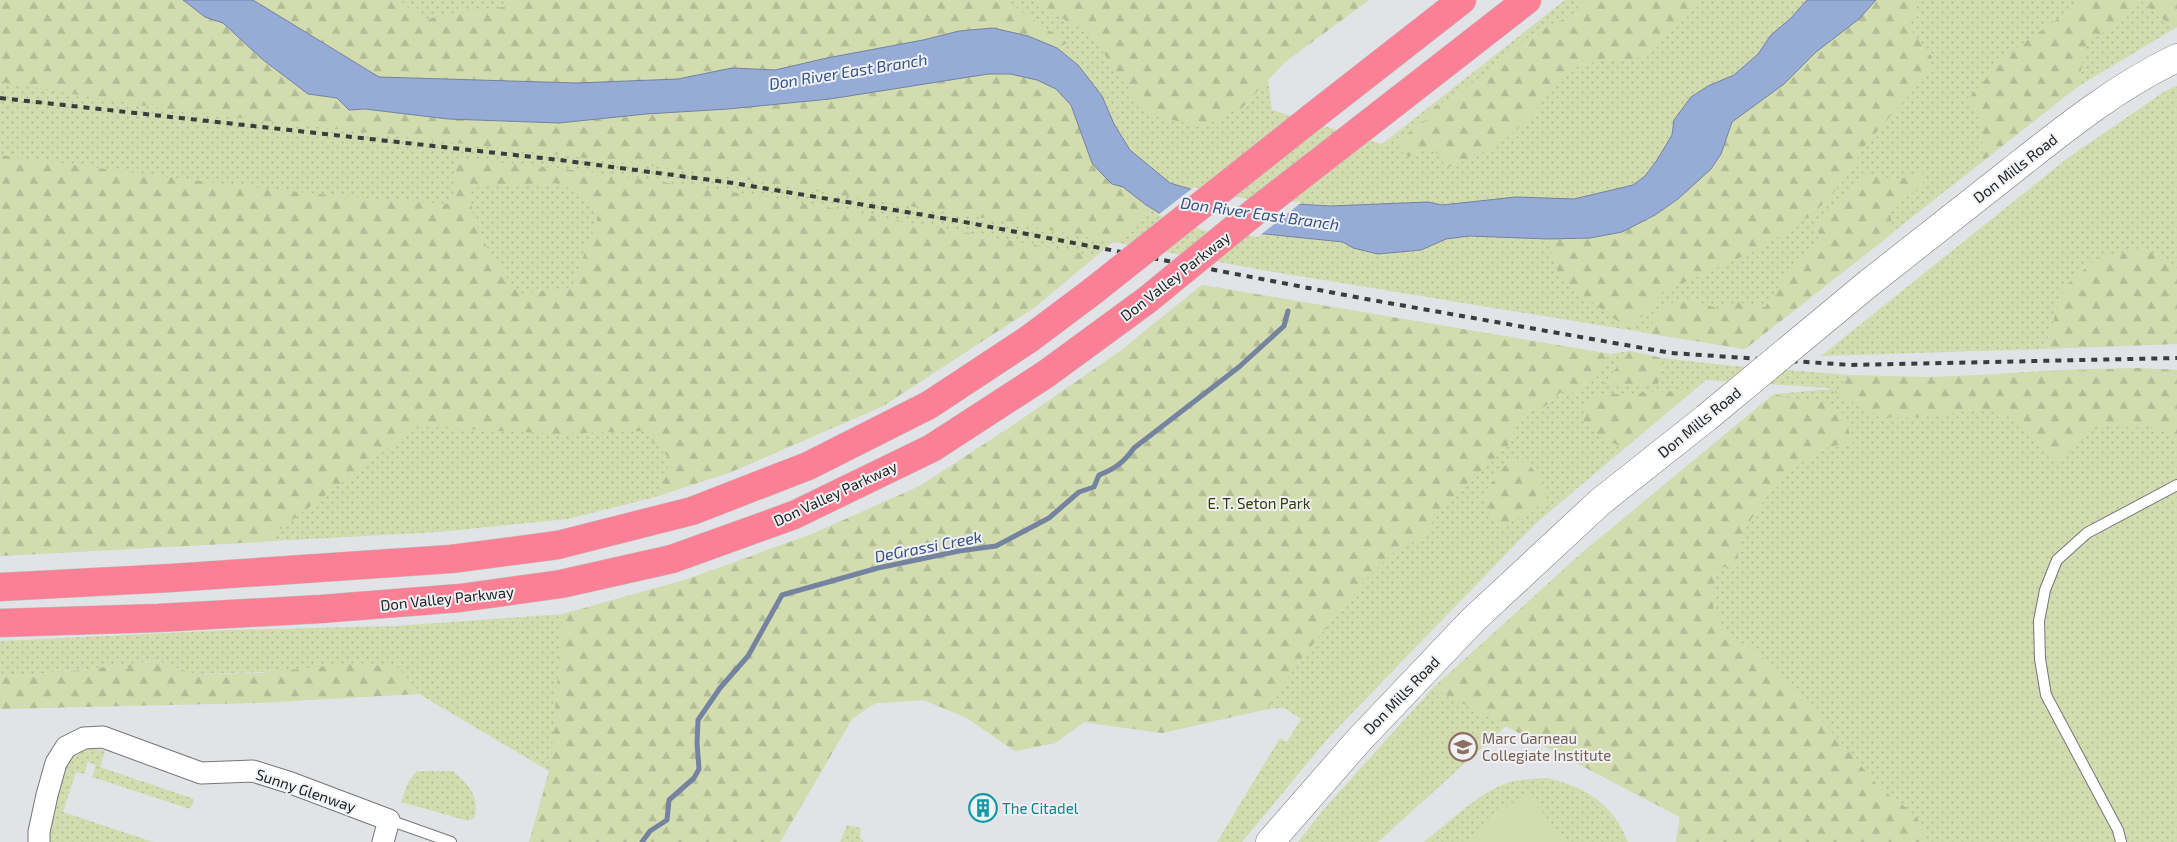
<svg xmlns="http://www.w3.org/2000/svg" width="2177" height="842" font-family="'Exo 2',sans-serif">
<defs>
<pattern id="green-dots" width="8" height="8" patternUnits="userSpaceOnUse" patternTransform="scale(1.25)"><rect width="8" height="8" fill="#d2dcaf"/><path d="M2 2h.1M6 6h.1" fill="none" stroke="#b4bc96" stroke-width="1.8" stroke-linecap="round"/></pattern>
<pattern id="forest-firs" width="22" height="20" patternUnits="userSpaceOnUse" patternTransform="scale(1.25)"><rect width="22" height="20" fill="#d2dcaf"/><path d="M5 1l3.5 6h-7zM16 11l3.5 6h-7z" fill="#b4bc96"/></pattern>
</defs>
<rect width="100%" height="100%" fill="#e1e3e6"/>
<path fill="url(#green-dots)" d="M0,0H1258L1272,110L1382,144L1565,0H2177V27L2077,87L1745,349L1262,270L1113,242L1035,307L883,406L731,472L655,497L568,519L439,532L0,556Z
M2177,86V328L2049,334L2045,349L1821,356L2068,158L2165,91Z
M1202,285L1610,354L1630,351L1662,358L1725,365L1851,375L1839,388C1951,379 2064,364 2177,370V842H1676L1680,817L1506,726L1378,842H1298L1323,810L1433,688L1583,552L1774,394L1830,389L1829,388L1706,380L1536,523L1329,737L1242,842H1217L1280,738L1287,742L1301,719L1284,708L1267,709L1162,733L1084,722L1055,743L1015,751L967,718L924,700L872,703L852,719L780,842H529L549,771L419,694L399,668L194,674L157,661L72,671L0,677V641L230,630L395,626L563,614L685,580L812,534L920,486L1012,426L1119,352Z
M85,748L103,750L105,752L100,767L194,799L190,809L92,777L96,765L88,762L84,774L76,772L63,812L153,842H49L48,828L67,761L71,755Z
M417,771H453C469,786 479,794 475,817L468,821L401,802L409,781Z
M1546,778C1584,786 1614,804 1628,842H1424C1446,825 1481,791 1507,783C1520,779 1533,779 1546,778Z
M847,825L861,828L860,838L864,842H840Z"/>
<path fill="url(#forest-firs)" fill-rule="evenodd" d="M0,0H183L205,17L223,23L262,59L308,94L337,98L349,110L365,109L448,119L559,123L646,114L728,109L988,74H1010L1037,80L1056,89L1071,105L1092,163L1112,184L1123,187L1153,209L1113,242L1002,221L687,170L165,109L0,82Z
M253,0H399L423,20L469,10L504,7L507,0H1005L1067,43L1057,48L1028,36L993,28L959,31L923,40L827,58L775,70L732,68L678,79L577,83L379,77Z
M1030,0H1369L1284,63L1239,111L1228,112L1204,127L1147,114L1090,34Z
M1584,0H1700L1653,51C1632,66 1603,56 1579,66C1558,74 1547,98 1532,115C1509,141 1478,157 1446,168C1436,148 1429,143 1409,157L1399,150L1401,138L1424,122L1435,106L1455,97L1530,36L1572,15Z
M1876,0H1913L1917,7L1907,25L1932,57L1927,75L1865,145L1846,177L1829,198L1811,215L1763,247L1663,292L1630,330L1560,279L1548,239L1590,238L1689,189L1711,169L1721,154L1732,123L1784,84L1816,52L1859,19Z
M2075,0H2177V27L2174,28L2141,1L2126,16L2087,44L2077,87L1983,161L1982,124L1968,99L2000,63L2017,48L2074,7Z
M0,155C150,175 300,196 451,204L456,177V158L591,172L774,198L1096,256L1035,307L883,406L731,472L655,497L671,460L643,431L555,434L417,426L263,542L0,556ZM554,183L573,189L599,215L572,287L519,294C498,266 468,227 471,191L480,186Z
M1923,171V187L1889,207L1893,233L1745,349L1645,333L1661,310L1682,297L1719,309L1737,302L1765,307L1787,275L1823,241L1814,224L1854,187L1863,173L1896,180Z
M2147,249L2177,270V344L2045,349L2063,288L2096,259Z
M1202,285L1610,354L1579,394L1562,391L1544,407L1521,414L1509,444L1446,504L1420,539L1394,552L1366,579L1297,664L1267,709L1162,733L1084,722L1055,743L1015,751L967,718L924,700L876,703L852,719L780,842H529L550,771L563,614L685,580L812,534L920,486L1012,426L1119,352Z
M1630,351L1662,358L1658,384L1602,386Z
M2138,368L2177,370V445L2172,435L2148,426L2132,428L2111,425L2092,430L2075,448L2058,459L2042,451C2013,383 1940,424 1887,417C1868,414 1851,401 1835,392L1851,375L1931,377Z
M1694,390L1624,448L1599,436L1582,420L1590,400L1596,393L1620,394Z
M1774,394L1797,400L1821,401L1843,413L1853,444C1848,445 1843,444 1838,445C1800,451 1748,510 1739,547C1738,553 1737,560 1737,566L1715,568L1713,607L1727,635L1752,649L1770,665L1826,725L1879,787L1908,809L1919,821L1929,842H1676L1680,817L1433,688L1583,552Z
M1515,459C1534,464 1546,482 1547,501L1525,515L1497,526L1487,506L1486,490L1507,463Z
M157,661L194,674L260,673L357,663L400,668L419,694L258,703L0,709V677L72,671Z"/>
<path fill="#d2dcaf" d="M1526,792L1566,842H1464Z"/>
<path fill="#96acd6" stroke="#7383a0" d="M183,0H253L379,77L577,83L678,79L732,68L775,70L827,58L923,40L959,31L993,28L1028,36L1057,48L1078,65L1102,96L1114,124L1130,150L1170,183L1190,189L1246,201L1330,206L1428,202L1442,205L1516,197L1574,199L1633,185L1645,176L1657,160L1672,135L1674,120L1691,97L1708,86L1734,75L1758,54L1771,35L1790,19L1807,0H1876L1859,19L1816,52L1784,84L1732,122L1721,154L1711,169L1678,199L1655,215L1622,232L1590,238L1548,239L1469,236L1446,239L1421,250L1378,254L1353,248L1343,242L1207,228L1161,214L1146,205L1123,187L1112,184L1102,174L1092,163L1071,105L1056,89L1037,80L1010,74H988L830,99L728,109L646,114L559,123L448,119L365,109L349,110L337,98L308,94L262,59L223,23L205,17Z"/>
<path fill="#e1e3e6" d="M1194,187L1247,199L1302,202L1258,237L1206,231L1158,215Z"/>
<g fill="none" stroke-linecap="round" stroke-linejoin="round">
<path stroke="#7383a0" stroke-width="5" d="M642,842L650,831L667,820L669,800L694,778L699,769L697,743L698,720L720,688L748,656L782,595L878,568L959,551L996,546L1049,518L1079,492L1094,487L1099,475C1115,469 1124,462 1134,448L1239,367L1284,326L1288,311"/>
<defs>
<path id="service" d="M389,820L451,842
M2121,842L2118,830L2046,695L2040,659L2039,621L2045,590L2057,560L2087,533L2177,485"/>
<path id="minor" d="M39,842V832L47,795L56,763L66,747L84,738L103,737L201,773L253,771L291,783L389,820L383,842"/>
<path id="secondary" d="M1869,283C1916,246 1963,209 2010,172C2063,130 2116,87 2177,58
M1270,842L1359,740L1473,620L1600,502L1706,418"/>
<path id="motorway" d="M1311,118L1462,0
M1364,127L1527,0
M0,587L171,578L451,559L558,545L692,511L808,466L929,405L1029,339L1093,291
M0,623L158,618L321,609L460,598L561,584L672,559L794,515L932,448L1046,374L1147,300"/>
</defs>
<use href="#service" stroke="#747679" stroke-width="12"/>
<use href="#minor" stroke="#747679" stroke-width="23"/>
<use href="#secondary" stroke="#747679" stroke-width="29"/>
<use href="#motorway" stroke="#c1c1c1" stroke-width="29"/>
<use href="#service" stroke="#fff" stroke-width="10"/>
<use href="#minor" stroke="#fff" stroke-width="21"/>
<use href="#secondary" stroke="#fff" stroke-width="28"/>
<use href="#motorway" stroke="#fb8096" stroke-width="28"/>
<path stroke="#3a3c3d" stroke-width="4" stroke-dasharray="6 6" stroke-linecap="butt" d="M0,98L560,160L733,183L954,220L1366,299L1671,353L1851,365L2177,358"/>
<defs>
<path id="secondary-bridge" d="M1706,418L1869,283"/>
<path id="motorway-bridge" d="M1093,291L1311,118
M1147,300L1257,210L1364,127"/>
</defs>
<use href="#secondary-bridge" stroke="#747679" stroke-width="29" stroke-linecap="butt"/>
<use href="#motorway-bridge" stroke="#c1c1c1" stroke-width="29" stroke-linecap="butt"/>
<use href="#secondary-bridge" stroke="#fff" stroke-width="28"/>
<use href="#motorway-bridge" stroke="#fb8096" stroke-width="28"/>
</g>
<defs>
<symbol id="school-ring" viewBox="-11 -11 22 22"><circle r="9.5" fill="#eff1f3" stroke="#8d6e63" stroke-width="1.5"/><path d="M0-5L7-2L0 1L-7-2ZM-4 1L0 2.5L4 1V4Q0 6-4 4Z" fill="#8d6e63"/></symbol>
<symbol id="building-ring" viewBox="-11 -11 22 22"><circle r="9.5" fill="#eff1f3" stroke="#0f9aa8" stroke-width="1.5"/><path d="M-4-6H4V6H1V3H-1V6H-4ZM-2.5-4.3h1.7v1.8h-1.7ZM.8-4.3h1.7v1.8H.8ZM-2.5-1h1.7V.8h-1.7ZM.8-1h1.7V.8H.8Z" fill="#0f9aa8"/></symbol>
</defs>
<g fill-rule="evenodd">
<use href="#school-ring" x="1447" y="731" width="32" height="32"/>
<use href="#building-ring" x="967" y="792" width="32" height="32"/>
</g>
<g text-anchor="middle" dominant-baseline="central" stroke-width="4" stroke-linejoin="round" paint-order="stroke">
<g font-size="15" fill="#212223" stroke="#eff1f3">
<text transform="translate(2015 168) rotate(-38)">Don Mills Road</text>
<text transform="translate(1175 276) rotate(-38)">Don Valley Parkway</text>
<text transform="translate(1699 422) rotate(-39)">Don Mills Road</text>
<text transform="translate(835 493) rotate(-25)">Don Valley Parkway</text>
<text transform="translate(447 598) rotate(-6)">Don Valley Parkway</text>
<text transform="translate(1401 695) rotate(-46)">Don Mills Road</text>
<text transform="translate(306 790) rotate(19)">Sunny Glenway</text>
</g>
<g font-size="15" fill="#343c03" stroke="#eff1f3">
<text x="1259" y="503">E. T. Seton Park</text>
</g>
<g font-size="15" fill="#785e54" stroke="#eff1f3" text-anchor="start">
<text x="1482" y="738">Marc Garneau<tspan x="1482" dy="17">Collegiate Institute</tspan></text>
</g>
<g font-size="15" fill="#0d838f" stroke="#eff1f3" text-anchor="start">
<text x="1002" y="808">The Citadel</text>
</g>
<g font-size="16" font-style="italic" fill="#365187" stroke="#eff1f3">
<text transform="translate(848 71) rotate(-9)">Don River East Branch</text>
<text transform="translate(1260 213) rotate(8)">Don River East Branch</text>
<text transform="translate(928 546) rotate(-11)">DeGrassi Creek</text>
</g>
</g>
</svg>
